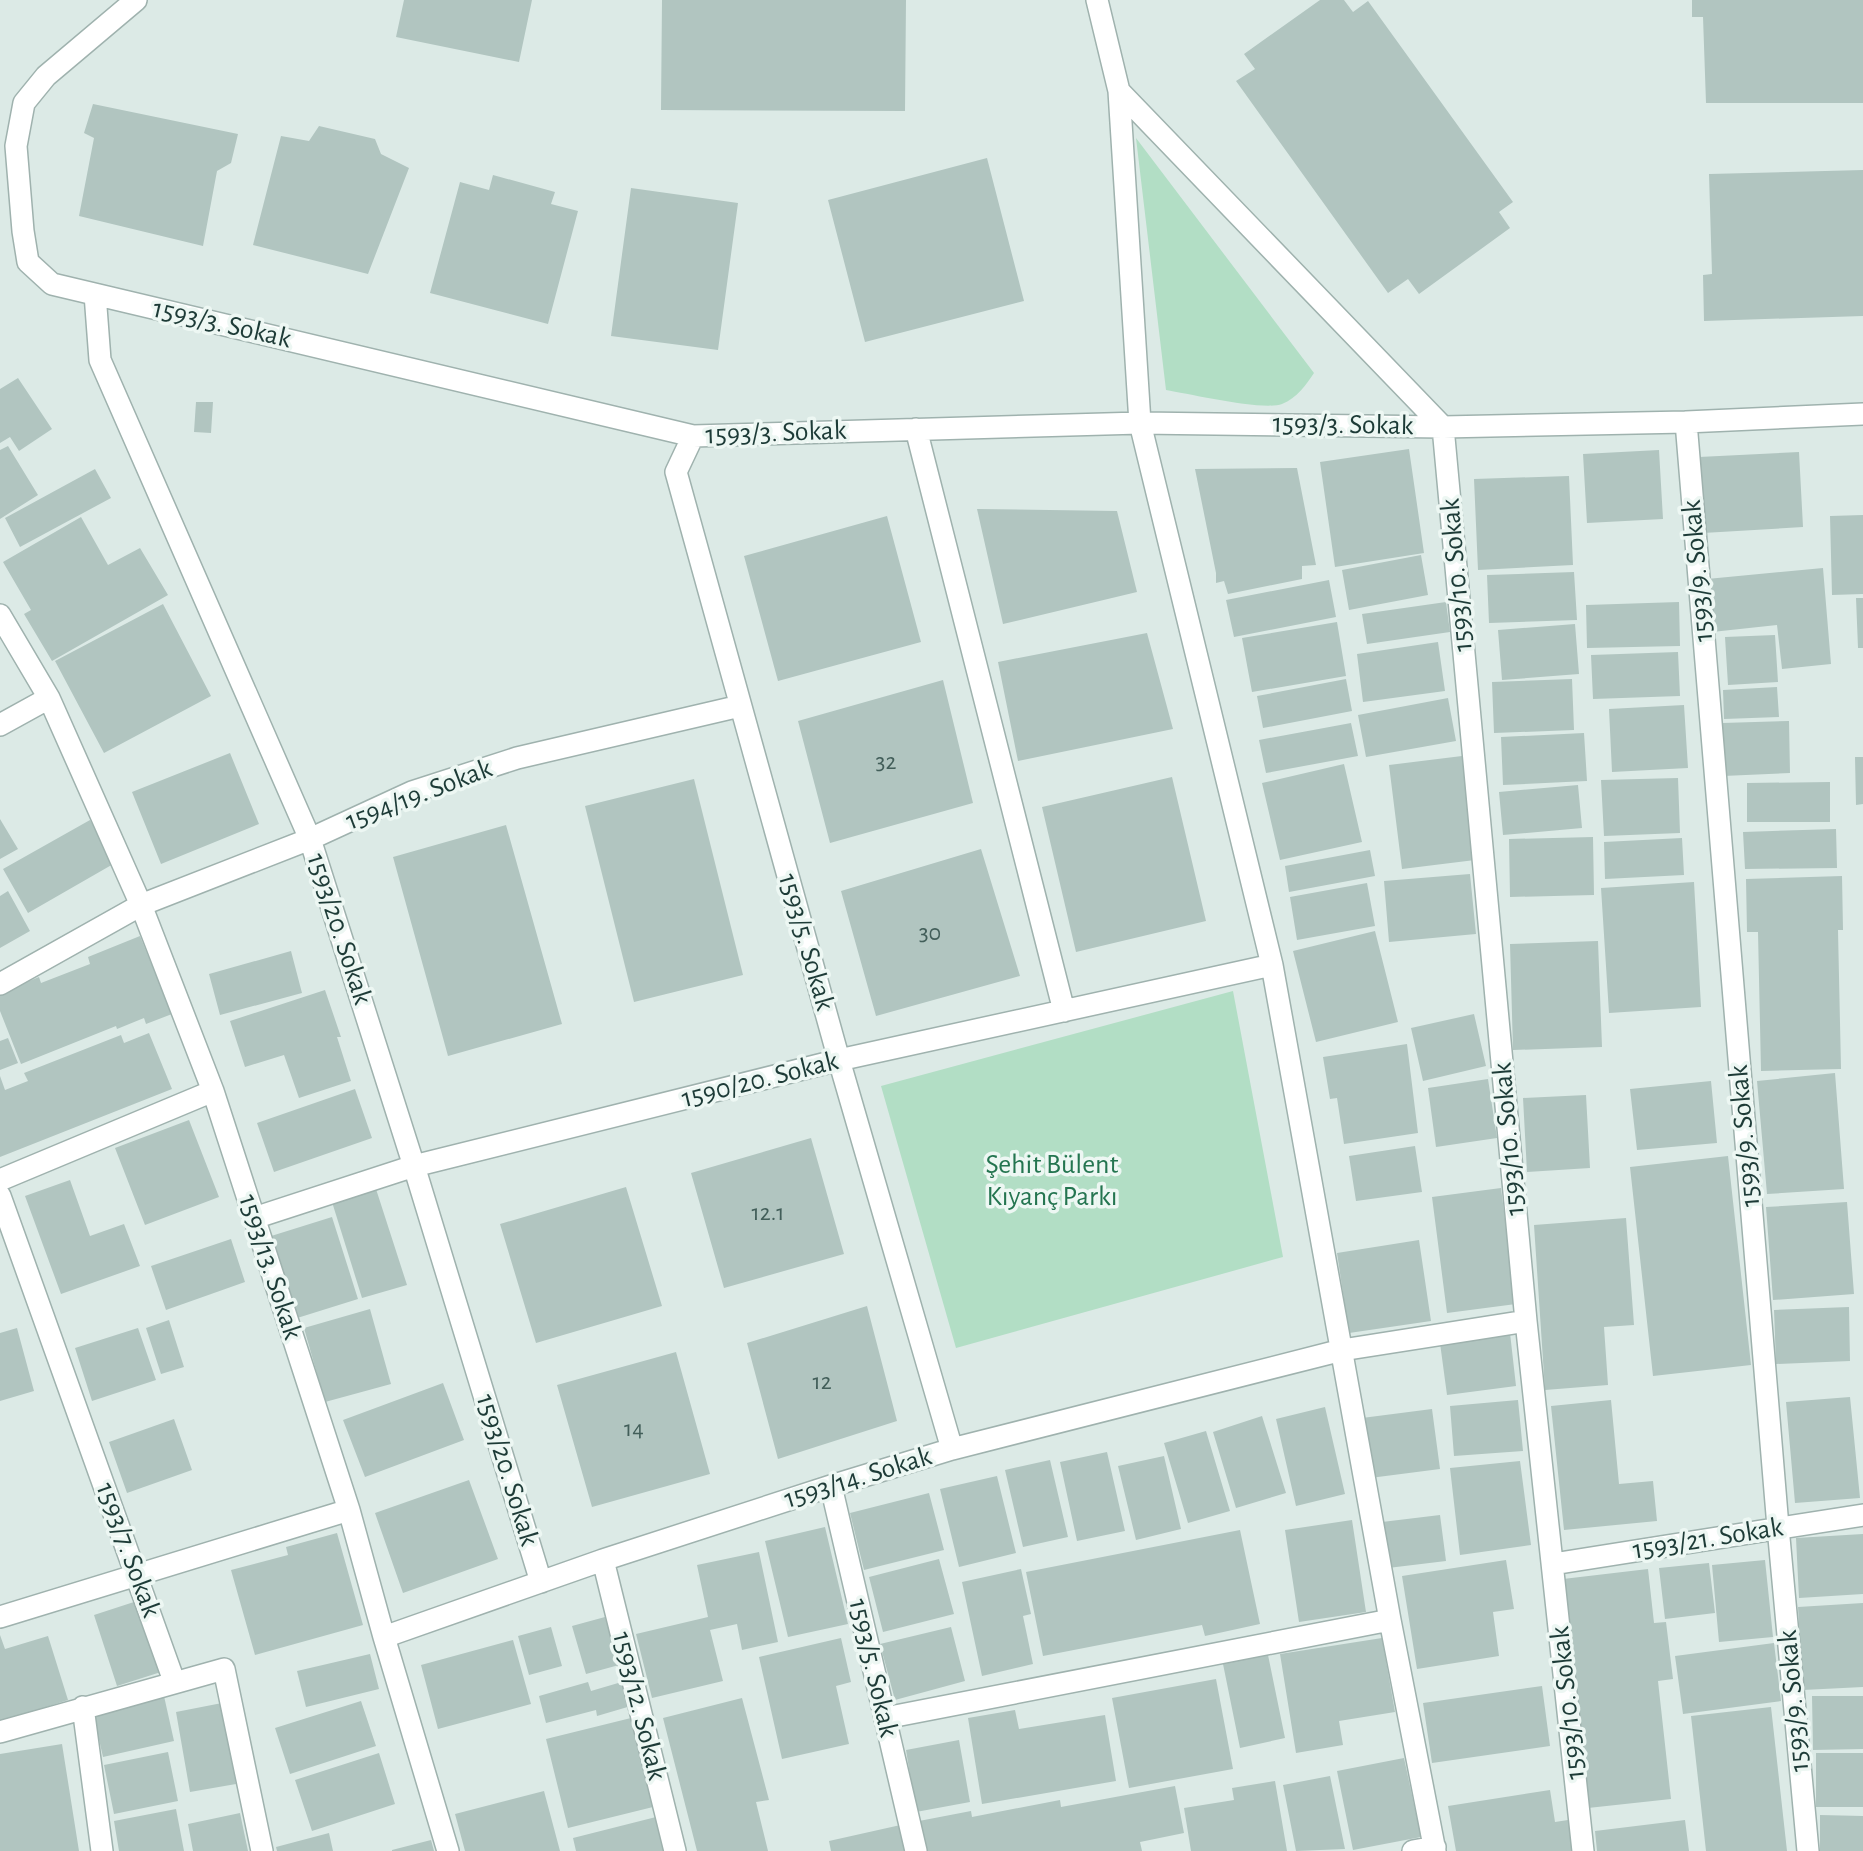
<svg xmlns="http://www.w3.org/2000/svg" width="1863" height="1851" font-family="'Alegreya Sans',sans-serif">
<rect width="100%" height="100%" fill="#dceae6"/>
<path fill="#b2dec5" d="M1136,138L1314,373C1306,385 1297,398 1282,404C1263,411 1190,394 1166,390Z
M1233,991L1283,1257L956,1348L881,1086Z"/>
<path fill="#b1c5c0" d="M404,0H532L519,62L396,37Z
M662,0H906L905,111L661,110Z
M1320,0H1344L1353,12L1368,1L1513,202L1499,212L1510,228L1419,294L1408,279L1388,293L1236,81L1255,69L1244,54Z
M1692,0H1863V103H1706L1703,17H1692Z
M93,104L238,134L231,163L217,171L203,246L79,216L94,138L84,133Z
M319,126L375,139L381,154L409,168L368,274L253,245L281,136L309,141Z
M987,158L1024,301L865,342L828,200Z
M1863,170V316L1704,321L1703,275L1712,274L1709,174Z
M493,175L555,192L551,204L578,211L548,324L430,293L460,182L489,190Z
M631,188L738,203L718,350L611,336Z
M18,378L52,429L19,451L10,437L0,443V389Z
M196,402H213L211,433L194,432Z
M8,446L38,495L0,519V450Z
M1409,449L1424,553L1335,567L1320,462Z
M1659,450L1663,519L1587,523L1583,454Z
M1799,452L1803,527L1703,533L1699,457Z
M1297,468L1316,565L1302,566V579L1228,594L1224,581L1216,583V573L1195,469Z
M95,469L111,498L20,547L5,518Z
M1569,476L1573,565L1478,570L1474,479Z
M977,509L1117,511L1137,592L1003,624Z
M1863,515V594L1832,595L1830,516Z
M887,516L921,642L778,681L744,556Z
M81,517L108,565L140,548L168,595L52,661L24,614L31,610L3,562Z
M1421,555L1428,595L1349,610L1342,570Z
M1823,568L1831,664L1782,669L1777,625L1712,632L1707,579Z
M1574,572L1577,620L1489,623L1487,575Z
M1329,580L1336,617L1234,637L1226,600Z
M1856,598H1863V648H1858Z
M1446,602L1450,632L1367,644L1362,614Z
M1679,602L1680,646L1587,648L1586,605Z
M163,604L211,696L104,753L55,661Z
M1337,622L1346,676L1252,692L1242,638Z
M1575,624L1579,674L1502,680L1498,630Z
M1147,633L1173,729L1018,761L998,662Z
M1775,635L1778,682L1728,685L1725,637Z
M1438,642L1445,691L1363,702L1357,654Z
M1678,652L1680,696L1593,699L1591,655Z
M1346,679L1352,711L1263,728L1257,696Z
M1572,679L1574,730L1494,733L1492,682Z
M943,680L973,803L830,843L798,721Z
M1777,687L1779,717L1724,719L1723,690Z
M1448,698L1456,741L1366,757L1358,715Z
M1684,705L1688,768L1612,772L1609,709Z
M1789,721L1790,773L1723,776L1722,723Z
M1351,723L1358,756L1266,773L1259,740Z
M1584,733L1587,781L1503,785L1501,737Z
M230,753L259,824L161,864L132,792Z
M1462,756L1475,860L1402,869L1389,765Z
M1855,757H1863V804L1856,805Z
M1344,764L1362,842L1280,860L1262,783Z
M1172,777L1206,921L1076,952L1042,807Z
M1678,778L1680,833L1604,836L1601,780Z
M694,779L743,975L634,1002L585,806Z
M1830,782V822H1747V783Z
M1578,785L1582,828L1503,835L1499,792Z
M0,819L18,849L0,859Z
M90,820L115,863L28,913L3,869Z
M506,825L562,1024L448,1056L393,857Z
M1836,829L1837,868L1745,869L1743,832Z
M1593,837L1594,895L1510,897L1509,839Z
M1682,838L1684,875L1605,879L1604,842Z
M981,849L1020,976L876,1016L841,891Z
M1370,850L1375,876L1289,892L1285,866Z
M1470,874L1476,934L1389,942L1384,881Z
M1842,876L1843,930H1838L1841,1069L1761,1071L1758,932H1747L1746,879Z
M1694,882L1701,1007L1609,1013L1601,888Z
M1367,883L1375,926L1297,940L1290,897Z
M8,891L30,931L0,948V896Z
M1375,931L1398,1022L1316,1042L1293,951Z
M140,936L172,1014L146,1024L144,1018L117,1029L116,1026L21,1064L0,1011V993L39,977L41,983L90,964L88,957Z
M1598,941L1602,1047L1513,1050L1510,944Z
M291,951L302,993L220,1015L209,974Z
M325,990L341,1037H337L351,1081L299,1098L284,1055L245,1067L230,1021Z
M1474,1014L1486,1066L1423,1081L1411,1028Z
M149,1033L172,1089L0,1157V1076L5,1090L28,1081L24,1073L121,1035L124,1043Z
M8,1038L18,1063L0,1070V1041Z
M1407,1044L1418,1133L1344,1144L1337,1098L1330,1099L1323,1057Z
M1835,1073L1844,1189L1767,1194L1757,1081Z
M1488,1079L1497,1138L1436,1147L1428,1088Z
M1711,1081L1717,1143L1637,1150L1630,1089Z
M355,1089L372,1138L274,1172L257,1123Z
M1586,1095L1590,1168L1527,1172L1523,1098Z
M189,1120L219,1197L145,1225L115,1148Z
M811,1138L844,1254L724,1288L691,1173Z
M1415,1146L1422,1192L1356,1201L1349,1156Z
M1728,1156L1751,1365L1653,1376L1630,1167Z
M70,1180L90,1236L124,1224L140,1266L61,1294L25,1196Z
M626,1187L662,1306L536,1343L500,1224Z
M1501,1188L1516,1304L1447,1313L1432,1197Z
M376,1189L407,1285L362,1298L332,1202Z
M1847,1202L1854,1294L1773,1300L1766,1207Z
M332,1217L358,1299L294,1319L268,1237Z
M1626,1218L1634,1325L1604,1327L1608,1385L1545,1390L1534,1225Z
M231,1239L245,1282L166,1310L151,1266Z
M1419,1240L1431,1321L1349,1333L1337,1253Z
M867,1306L897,1421L778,1459L747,1343Z
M1849,1307L1850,1361L1776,1364L1774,1310Z
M370,1309L391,1384L325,1402L304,1328Z
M169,1320L184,1367L161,1374L146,1328Z
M17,1328L34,1391L0,1401V1333Z
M138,1328L156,1380L92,1401L75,1348Z
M1510,1333L1516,1386L1447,1395L1440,1343Z
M676,1352L710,1474L592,1507L557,1385Z
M443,1383L464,1440L365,1477L343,1420Z
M1850,1397L1860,1498L1795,1503L1786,1402Z
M1518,1400L1523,1451L1454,1456L1450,1406Z
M1611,1400L1619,1484L1653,1481L1657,1521L1564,1530L1551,1406Z
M1325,1407L1345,1494L1296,1506L1276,1419Z
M1432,1409L1440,1469L1370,1478L1362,1418Z
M1262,1416L1286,1493L1236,1508L1213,1432Z
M174,1419L192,1470L127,1493L109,1442Z
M1206,1431L1230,1511L1188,1523L1164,1443Z
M1107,1452L1125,1531L1077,1541L1060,1462Z
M1164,1456L1181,1529L1136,1540L1118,1466Z
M1050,1460L1068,1537L1023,1547L1005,1470Z
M1520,1461L1531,1545L1460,1555L1450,1468Z
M997,1476L1016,1553L959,1567L940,1489Z
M469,1480L498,1559L403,1593L375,1513Z
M929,1493L944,1550L864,1570L850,1513Z
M1440,1515L1446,1561L1388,1568L1382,1522Z
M1352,1520L1366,1612L1299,1622L1285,1530Z
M825,1527L848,1624L788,1637L765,1541Z
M1240,1530L1260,1624L1205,1636L1202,1625L1043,1656L1026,1572Z
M337,1533L363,1625L255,1655L231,1570L288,1555L286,1547Z
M1863,1534V1594L1799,1598L1796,1538Z
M759,1552L778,1642L742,1650L737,1624L710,1630L723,1681L652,1698L636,1634L708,1617L697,1565Z
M939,1559L954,1614L883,1632L869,1577Z
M1506,1560L1514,1609L1493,1612L1499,1656L1417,1669L1402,1576Z
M1765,1560L1773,1637L1719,1642L1712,1565Z
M1709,1563L1715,1613L1665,1619L1659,1568Z
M1021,1569L1031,1614L1023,1616L1033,1664L982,1676L962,1582Z
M1648,1569L1654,1623L1666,1622L1673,1679L1658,1681L1671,1799L1588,1808L1563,1579Z
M137,1601L161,1672L117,1686L94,1615Z
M1863,1603V1687L1803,1690L1798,1607Z
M605,1617L619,1665L586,1674L572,1626Z
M551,1627L562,1666L529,1675L518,1636Z
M951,1627L965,1681L895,1700L880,1644Z
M0,1635L5,1649L48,1636L68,1700L0,1722Z
M841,1638L851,1682L836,1686L849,1744L782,1759L759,1657Z
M1382,1638L1395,1712L1339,1721L1343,1745L1296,1753L1280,1654Z
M513,1640L531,1704L438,1729L421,1665Z
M1774,1643L1781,1701L1683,1714L1675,1656Z
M370,1654L379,1689L306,1707L297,1671Z
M1268,1655L1285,1738L1240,1748L1223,1664Z
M1216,1679L1233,1769L1129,1788L1112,1698Z
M625,1681L631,1706L597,1716L596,1710L546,1723L539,1696L588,1682L591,1691Z
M1542,1686L1550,1746L1432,1763L1423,1703Z
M164,1696L174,1741L103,1757L93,1713Z
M1812,1696H1863V1749L1813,1750Z
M742,1698L769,1800L756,1802L768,1851H697L663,1718Z
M361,1701L376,1746L290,1774L275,1728Z
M222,1703L236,1784L190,1792L176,1712Z
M1771,1707L1787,1851H1706L1691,1716Z
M1015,1710L1019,1729L1105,1715L1116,1781L982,1804L968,1718Z
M631,1718L653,1807L568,1828L546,1739Z
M959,1740L970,1802L916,1812L906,1750Z
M62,1744L79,1851H0V1754Z
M168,1752L178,1801L114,1814L104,1765Z
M379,1753L395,1804L312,1831L295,1780Z
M1816,1753H1863V1807H1816Z
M1404,1758L1421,1837L1353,1850L1337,1771Z
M1330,1776L1345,1849L1296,1851L1283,1785Z
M1275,1781L1287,1851H1191L1184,1808L1234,1800L1232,1788Z
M1175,1786L1184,1833L1140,1842L1142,1851H924L919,1821L971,1811L972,1817L1060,1800L1061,1807Z
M1550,1790L1555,1822L1568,1820L1573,1851H1456L1448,1806Z
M544,1791L560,1851H465L455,1814Z
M176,1809L184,1851H119L114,1821Z
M240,1813L248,1851H193L188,1824Z
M1820,1815L1863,1816V1851H1820Z
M656,1817L665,1851H576L573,1838Z
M1685,1820L1689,1851H1597L1595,1831Z
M905,1824L910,1851H831L829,1841Z
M329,1833L333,1851H277L276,1847Z
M431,1840L434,1851H392V1850Z"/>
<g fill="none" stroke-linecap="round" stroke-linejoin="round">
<defs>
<path id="minor" d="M136,0L46,76L24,103L16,146L23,231L28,262L52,284L693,436L1140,423L1443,427L1686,422L1863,414
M1097,0L1119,91
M95,294L100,360L310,839L414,1166L541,1582
M1686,422L1778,1527L1808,1851
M916,429L1064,1011
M693,436L676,472L839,1060L952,1449
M0,615L49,698L141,905L213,1091L349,1510L384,1637L448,1851
M0,725L49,698
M0,984L141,905L310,839L412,792L517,758L740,706
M0,1180L213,1091
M0,1196L174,1681
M254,1218L414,1166L839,1060L1272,965
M831,1486L916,1851
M603,1560L675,1851
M1553,1564L1863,1515
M0,1617L349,1510
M384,1637L603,1560L831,1486L952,1449L1342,1350L1526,1321
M83,1707L102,1851
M885,1718L1390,1620
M0,1732L224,1669L262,1851
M1413,1851L1435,1847
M1435,1851L1390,1620L1272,965L1140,423L1119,91L1443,427L1526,1321L1583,1851"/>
</defs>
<use href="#minor" stroke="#9fb2ae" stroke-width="24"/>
<use href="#minor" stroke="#fff" stroke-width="21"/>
</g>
<g text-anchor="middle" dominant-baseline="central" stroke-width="7" stroke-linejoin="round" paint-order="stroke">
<g font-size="24" fill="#425e59">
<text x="886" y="762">32</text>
<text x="930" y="933">30</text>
<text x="768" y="1213">12.1</text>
<text x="822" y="1382">12</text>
<text x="634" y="1429">14</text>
</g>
<g font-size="28" fill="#1d3b37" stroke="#edf7f3">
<text transform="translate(222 324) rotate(13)">1593/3. Sokak</text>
<text transform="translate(1343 425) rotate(1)">1593/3. Sokak</text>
<text transform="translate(776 433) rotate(-2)">1593/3. Sokak</text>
<text transform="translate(1698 571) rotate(-95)">1593/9. Sokak</text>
<text transform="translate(1457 575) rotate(-95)">1593/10. Sokak</text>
<text transform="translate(419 795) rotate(-21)">1594/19. Sokak</text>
<text transform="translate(339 929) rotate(72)">1593/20. Sokak</text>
<text transform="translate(806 942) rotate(74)">1593/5. Sokak</text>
<text transform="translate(760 1080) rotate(-14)">1590/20. Sokak</text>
<text transform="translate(1745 1136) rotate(-95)">1593/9. Sokak</text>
<text transform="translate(1509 1139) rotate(-95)">1593/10. Sokak</text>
<text transform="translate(270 1267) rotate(72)">1593/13. Sokak</text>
<text transform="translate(507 1470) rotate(73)">1593/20. Sokak</text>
<text transform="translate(858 1478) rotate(-17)">1593/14. Sokak</text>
<text transform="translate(1708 1539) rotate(-9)">1593/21. Sokak</text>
<text transform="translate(128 1550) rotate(70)">1593/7. Sokak</text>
<text transform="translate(873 1668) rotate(77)">1593/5. Sokak</text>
<text transform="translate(1794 1701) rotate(-95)">1593/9. Sokak</text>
<text transform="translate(1568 1703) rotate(-96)">1593/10. Sokak</text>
<text transform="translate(639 1706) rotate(76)">1593/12. Sokak</text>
</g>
<g font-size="28" fill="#247550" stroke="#edf7f3">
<text x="1052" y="1165">Şehit Bülent<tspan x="1052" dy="32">Kıyanç Parkı</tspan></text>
</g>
</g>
</svg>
